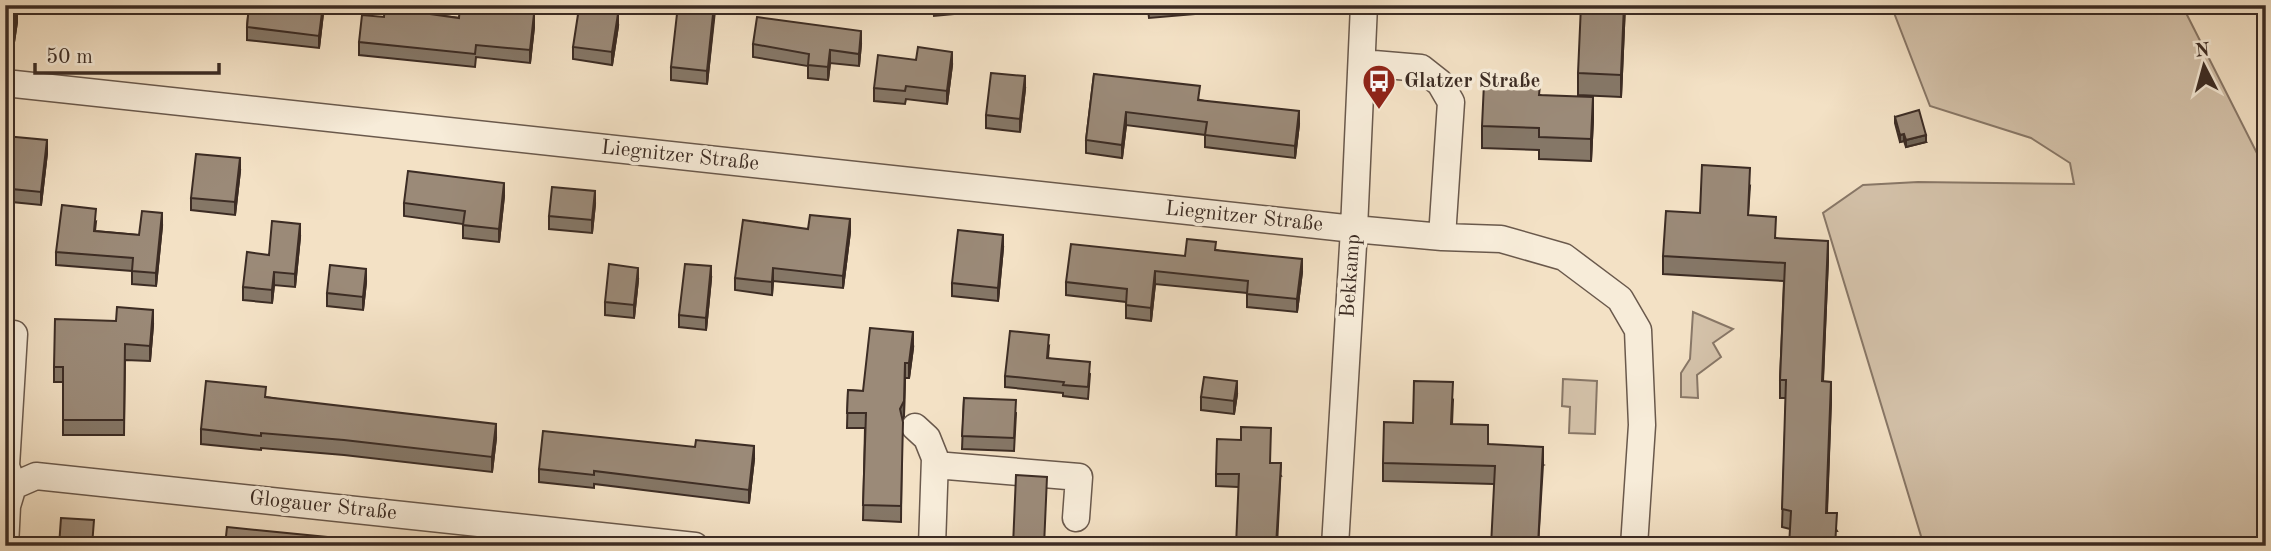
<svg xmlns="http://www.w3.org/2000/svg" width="2271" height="551" font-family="'Old Standard TT',serif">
<rect width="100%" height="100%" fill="#f3e1c5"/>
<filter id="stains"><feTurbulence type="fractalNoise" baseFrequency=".00286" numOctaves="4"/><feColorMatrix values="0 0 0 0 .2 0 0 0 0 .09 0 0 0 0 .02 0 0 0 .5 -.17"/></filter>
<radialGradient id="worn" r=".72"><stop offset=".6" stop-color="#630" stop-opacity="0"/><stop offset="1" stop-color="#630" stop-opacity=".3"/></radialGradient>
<path fill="#d4c2aa" stroke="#887767" stroke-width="2" d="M1891,5H2182L2266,171V546H1924L1823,213L1863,185L1918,182L2074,184L2070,163L2031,138L1930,106Z
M1693,312L1733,329L1713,343L1721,357L1697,375L1698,398L1681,397V373L1690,359Z
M1563,379L1597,381L1595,434L1569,433L1570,407L1562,406Z"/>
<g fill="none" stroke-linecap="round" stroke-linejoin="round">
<defs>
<path id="minor" d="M1362,63L1421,68L1440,83L1451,102L1442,237
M5,83L1354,229L1442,237L1501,239L1564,257L1620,299L1638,330L1642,425L1634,546
M915,427L927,438L935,458L932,546
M935,465L1079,477L1076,518
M13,486L6,466L14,334
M5,546L7,506L13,486L36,476L695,546
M1335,546L1354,229L1364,5"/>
</defs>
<use href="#minor" stroke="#6a594c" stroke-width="29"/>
<use href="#minor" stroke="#f7ecd9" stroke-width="26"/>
</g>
<path fill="#857767" stroke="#3c2c24" stroke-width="2" d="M73,5H93V8Z
M133,5H166L165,10Z
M249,5H324L319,48L247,40V27Z
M481,5V8L534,27L530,63L476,57L475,67L359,55V42L384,17L423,13L459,18Z
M715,5L707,84L671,80V67Z
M933,5H1050L934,16Z
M1122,5H1302L1149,18L1148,9L1122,10Z
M1625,5L1621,97L1578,95V73Z
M5,7L17,22L13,49L5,48Z
M618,26L612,65L573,59V47Z
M753,44H861L859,66L830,63L828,80L808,78V66L753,57Z
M952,65L947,104L906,99L905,104L874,101V88Z
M1094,74L1299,124L1295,158L1205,147V135L1126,125L1122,158L1086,153V140Z
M1025,89L1020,132L986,128V115Z
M1540,95L1593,119L1591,161L1539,159V150L1482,148V126Z
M1895,117L1926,142L1906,147L1904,141L1900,142L1895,123Z
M5,136L47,153L41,205L12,202V193L5,192Z
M240,171L235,215L191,210V198Z
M1750,186L1748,215L1776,238L1828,259L1823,381L1831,400L1827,513L1837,531L1790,529L1782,527L1786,398H1780V380L1784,281L1663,274V256L1700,213Z
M504,196L499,242L463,238V224L404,216V203Z
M595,204L592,233L549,229V216Z
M96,222L95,231L139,235L162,226L156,286L132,284V271L56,265V252Z
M808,229L850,232L843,288L773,281L772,295L735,290V278Z
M300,237L295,287L274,285L272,303L243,300V287L269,255Z
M1003,248L998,301L952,296V283Z
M1216,250L1302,272L1297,312L1247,307V293L1155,284L1151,321L1126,318V302L1066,295V282Z
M711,279L706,330L679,327V315Z
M638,280L634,318L605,315V302Z
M366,282L363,310L327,306V293Z
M153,325L150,361L125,360L124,435H63V382H54V367Z
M1049,346L1048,358L1090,374L1088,399L1063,396V393L1005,387V376Z
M913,348L909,378H905L904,416L902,419L901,522L863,520L865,428H847L848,390L863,391Z
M1237,394L1234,414L1201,410V397Z
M266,397L496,438L492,472L344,455L261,448V450L201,444V429Z
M964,398L1016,413L1014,451L962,449Z
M1453,400L1452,424L1488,444L1543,465L1494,484L1383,481V463L1413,423Z
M754,459L749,503L594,484V488L539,482V469Z
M1271,463L1281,476L1238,487L1216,486V474Z"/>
<path fill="#6c6154" stroke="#3c2c24" stroke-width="2" d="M323,5H324L319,48V36Z
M714,5L715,11L707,84V71Z
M1624,5H1625L1621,97V75Z
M17,9V22L13,49V36Z
M534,14V27L530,63V50Z
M618,14V26L612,65V52Z
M861,31V44L859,66V54Z
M830,50V63L828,80V67Z
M952,52V65L947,104V91Z
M1025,76V89L1020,132V119Z
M1593,97V119L1591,161V139Z
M1299,111V124L1295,158V146Z
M1126,112V125L1122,158V145Z
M1904,134V141L1900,142V135Z
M1926,135V142L1906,147V140Z
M47,140V153L41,205V192Z
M240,158V171L235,215V202Z
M504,183V196L499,242V229Z
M595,191V204L592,233V220Z
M162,213V226L156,286V273Z
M850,219V232L843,288V276Z
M300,224V237L295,287V274Z
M1003,235V248L998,301V288Z
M1828,241V259L1822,399V381Z
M1302,259V272L1297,312V299Z
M711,266V279L706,330V318Z
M638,268V280L634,318V305Z
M773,268V281L772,295V282Z
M366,269V282L363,310V297Z
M1155,271V284L1151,321V308Z
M274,272V285L272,303V290Z
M153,310V325L150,361V346Z
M913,332V348L909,378V363Z
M905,363L904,416L900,424V409Z
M1237,381V394L1234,414V401Z
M1831,382V400L1826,531V513Z
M496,424V438L492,472V457Z
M754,446V459L749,503V490Z
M1543,447V465L1538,546Z
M1281,463L1277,546H1276Z"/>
<path fill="#9b8a78" stroke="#3c2c24" stroke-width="2" d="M249,5H323L319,36L247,27Z
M385,5H423L422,13L459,18L460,5H481L480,8L534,14L530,50L476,45L475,54L359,42L362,15L384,17Z
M678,5H714L707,71L671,67Z
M1581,5H1624L1621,75L1578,73Z
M5,7L17,9L13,36L5,35Z
M579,8L618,14L612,52L573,47Z
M757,17L861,31L859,54L830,50L828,67L808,65L809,54L753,44Z
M918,47L952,52L947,91L906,86L905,91L874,88L878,55L916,60Z
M991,73L1025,76L1020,119L986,115Z
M1094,74L1200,86L1198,100L1299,111L1295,146L1205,135L1207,122L1126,112L1122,145L1086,140Z
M1484,83L1540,85L1539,95L1593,97L1591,139L1539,137V128L1482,126Z
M1919,110L1926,135L1906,140L1904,134L1900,135L1895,117Z
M5,136L47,140L41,192L12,189L13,180L5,179Z
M196,154L240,158L235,202L191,198Z
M1702,165L1750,168L1748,215L1776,217L1775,238L1828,241L1822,381L1831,382L1826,513H1837L1835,546H1789L1791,511L1782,509L1786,380H1780L1785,263L1663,256L1666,211L1700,213Z
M408,171L504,183L499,229L463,225L465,211L404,203Z
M552,187L595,191L592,220L549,216Z
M62,205L96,209L94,231L139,235L142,211L162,213L156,273L132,271L133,258L56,252Z
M810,215L850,219L843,276L773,268L772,282L735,278L743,220L808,229Z
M272,221L300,224L295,274L274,272L272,290L243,287L247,252L269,255Z
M958,230L1003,235L998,288L952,283Z
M1187,239L1216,242L1215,250L1302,259L1297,299L1247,294L1248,281L1155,271L1151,308L1126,305L1127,289L1066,282L1071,244L1185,256Z
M609,264L638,268L634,305L605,302Z
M685,264L711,266L706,318L679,315Z
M330,265L366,269L363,297L327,293Z
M117,307L153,310L150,346L125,344L124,420H63V367H54L55,319L116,321Z
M870,328L913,332L909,363H905L904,401L900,409L903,422L901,506L863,505L866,413H847L848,390L863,391Z
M1010,331L1049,335L1047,358L1090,362L1088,387L1063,385L1064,382L1005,376Z
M1204,377L1237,381L1234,401L1201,397Z
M206,381L266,387L265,397L496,424L492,457L344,440L261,433V436L201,429Z
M1414,381L1453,382L1451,424L1488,425V444L1543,447L1538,546H1491L1495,466L1383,463L1384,422L1413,423Z
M964,398L1016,400L1014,438L962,436Z
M1241,427L1271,428L1270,463H1281L1276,546H1236L1239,474H1216L1217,439L1241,440Z
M543,431L695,447L696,440L754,446L749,490L594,471V475L539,469Z
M1016,475L1047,477L1044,546H1013Z
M61,518L94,520L92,546H59Z
M227,527L337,538V546H225Z
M389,541L431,546H389Z"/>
<defs>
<symbol id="bus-pin" viewBox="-11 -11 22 30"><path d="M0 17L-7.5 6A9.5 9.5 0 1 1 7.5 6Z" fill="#8f2418" stroke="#f7ecd9"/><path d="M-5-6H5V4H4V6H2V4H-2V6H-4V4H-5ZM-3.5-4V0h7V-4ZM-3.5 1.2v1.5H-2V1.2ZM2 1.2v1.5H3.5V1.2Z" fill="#fff"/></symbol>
</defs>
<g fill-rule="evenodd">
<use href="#bus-pin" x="1360" y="62" width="38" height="52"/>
</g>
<g text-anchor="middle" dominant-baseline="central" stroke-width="7" stroke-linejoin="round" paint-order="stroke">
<g font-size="21" font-weight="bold" fill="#3c2c24" stroke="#f7ecd9" text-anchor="start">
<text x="1404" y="81">Glatzer Straße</text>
</g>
<g font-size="21" fill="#3c2c24" stroke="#f7ecd9">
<text transform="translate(680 156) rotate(6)">Liegnitzer Straße</text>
<text transform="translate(1244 217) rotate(6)">Liegnitzer Straße</text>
<text transform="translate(1351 276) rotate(-86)">Bekkamp</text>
<text transform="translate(323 506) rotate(6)">Glogauer Straße</text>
</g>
</g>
<rect width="2271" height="551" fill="none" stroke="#f3e1c5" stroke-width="28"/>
<rect x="7" y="7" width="2257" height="537" fill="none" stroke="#3c2c24" stroke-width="3.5"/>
<rect x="14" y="14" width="2243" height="523" fill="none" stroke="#3c2c24" stroke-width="2"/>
<g transform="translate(2204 66) rotate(354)" stroke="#f7ecd9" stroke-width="5" paint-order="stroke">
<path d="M0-5L12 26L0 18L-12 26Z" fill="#3c2c24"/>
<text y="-10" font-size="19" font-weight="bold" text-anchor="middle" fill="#3c2c24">N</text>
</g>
<path d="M35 63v10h184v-10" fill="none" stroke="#3c2c24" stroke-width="3.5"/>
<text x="46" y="63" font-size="21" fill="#3c2c24" stroke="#f7ecd9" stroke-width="5" paint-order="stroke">50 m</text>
<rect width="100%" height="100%" filter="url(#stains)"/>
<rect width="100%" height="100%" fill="url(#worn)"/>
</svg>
